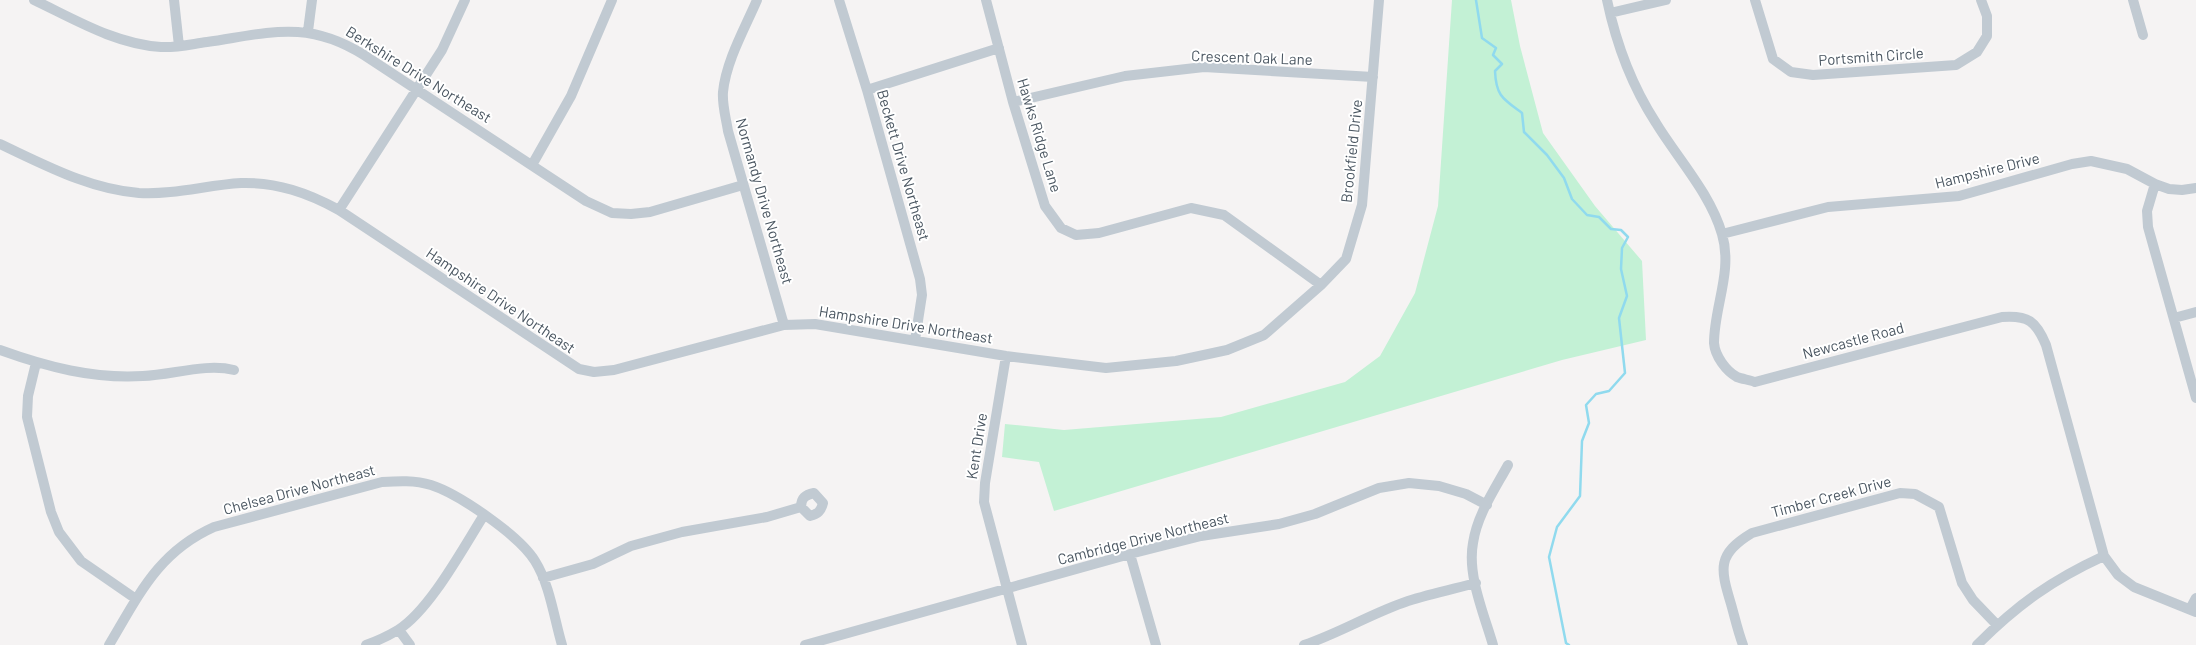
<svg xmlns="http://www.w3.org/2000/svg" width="2196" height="645" font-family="Barlow,sans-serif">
<rect width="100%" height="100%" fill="#f5f3f3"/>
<path fill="#c3f1d5" d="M1452,0H1511L1520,46L1543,133L1595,206L1642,261L1646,340L1562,360L1054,511L1039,462L1002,457L1005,424L1064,430L1221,417L1345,382L1380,356L1415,293L1438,206Z"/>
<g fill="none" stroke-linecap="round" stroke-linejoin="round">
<path stroke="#90daee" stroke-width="2.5" d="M1476,0L1482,38L1496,48L1493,55L1502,64L1495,71C1496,96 1503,99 1522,113L1524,132L1547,155L1564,178L1572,199L1587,215L1599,217L1611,229L1621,230L1628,237L1622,248L1621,269L1627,296L1619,318L1625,373L1609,391L1596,394L1586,405L1589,423L1582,441L1580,496L1557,527L1549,557L1566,643L1569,645"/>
<path stroke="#c1cad2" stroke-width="10" d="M34,0C74,19 115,44 161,47C176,48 192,44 207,42C269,33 307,19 364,55L586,201L612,213L631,214L650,212L743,185
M174,0L179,46
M757,0C745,28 726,61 723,92C722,105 726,118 728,131L784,325
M839,0L867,90L920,279L922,295L915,340
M986,0L1013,102L1045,206L1061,228L1076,235L1099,233L1191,208L1224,215L1321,285
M1607,0C1616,43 1632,86 1656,123C1678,159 1710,193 1722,234C1733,271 1714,307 1714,343C1715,356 1726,371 1737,377C1742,379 1750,380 1755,382L2002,317C2028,315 2036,321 2046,345L2104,556L2118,575L2134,587L2196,612
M1755,0L1773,59L1791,72L1813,75L1956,65L1977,52L1987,36V16L1981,0
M2133,0L2143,35
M1610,13L1666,0
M308,31L312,0
M867,90L999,48
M1013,102L1125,76L1204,67L1373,77
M0,144C45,165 89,189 139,193C174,195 207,185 241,183C277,182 308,193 339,210L579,369L594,372L614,370L784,325L815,324L1006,356L1106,368L1176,361L1227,350L1264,335L1321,285L1346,259L1362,205L1379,0
M532,165L571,96L612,0
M2155,184L2147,211L2148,227L2196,398
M339,210L442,50L465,0
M1722,234L1828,207L1959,196L2072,164L2091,161L2127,169L2155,184L2169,189L2182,190L2196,188
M2174,318L2196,312
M0,350C47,367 93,379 143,376C172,375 206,363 234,370
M1006,356L985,483L984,502L1022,645
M36,363L28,396L27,417L51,512L59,532L81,561L136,599
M1130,554L1156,645
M543,578L593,564L631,546L682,532L767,517L801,507L810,516C818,514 821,511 823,503L814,493C805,495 801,498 801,507
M2190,609L2196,598
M399,630L410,645
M109,645C139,595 158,552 214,527L382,482C398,481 415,480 431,485C459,494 520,536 535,561C550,585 554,618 562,645
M366,645C377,641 388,636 398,630C430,610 463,548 484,515
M805,645L1130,554L1201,536L1279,524L1315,514L1379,488L1409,483L1439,486L1466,494L1487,505
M1304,645C1340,633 1372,613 1408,601C1430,594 1453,589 1476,583
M1493,645C1484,614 1467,575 1473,543C1477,515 1495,489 1508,465
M1743,645C1738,632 1735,618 1731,604C1720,568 1717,554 1752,533L1900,493L1915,494L1939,507L1962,583L1973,600L1997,625
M1977,645C2018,604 2052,580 2104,556"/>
</g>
<g text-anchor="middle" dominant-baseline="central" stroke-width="4" stroke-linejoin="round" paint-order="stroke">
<g font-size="15" fill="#4a5661" stroke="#fff">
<text transform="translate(1871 56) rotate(-4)">Portsmith Circle</text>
<text transform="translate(1252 57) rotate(2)">Crescent Oak Lane</text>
<text transform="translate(419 74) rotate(32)">Berkshire Drive Northeast</text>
<text transform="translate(1040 135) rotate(73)">Hawks Ridge Lane</text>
<text transform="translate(1351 151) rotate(-84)">Brookfield Drive</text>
<text transform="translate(904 165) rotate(74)">Beckett Drive Northeast</text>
<text transform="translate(1987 170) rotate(-14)">Hampshire Drive</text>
<text transform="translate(765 201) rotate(74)">Normandy Drive Northeast</text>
<text transform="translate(501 300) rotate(34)">Hampshire Drive Northeast</text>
<text transform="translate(906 324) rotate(9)">Hampshire Drive Northeast</text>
<text transform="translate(1853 340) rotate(-15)">Newcastle Road</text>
<text transform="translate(976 446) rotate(-81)">Kent Drive</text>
<text transform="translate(299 489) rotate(-15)">Chelsea Drive Northeast</text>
<text transform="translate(1831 496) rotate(-15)">Timber Creek Drive</text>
<text transform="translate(1143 538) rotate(-14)">Cambridge Drive Northeast</text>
</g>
</g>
</svg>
